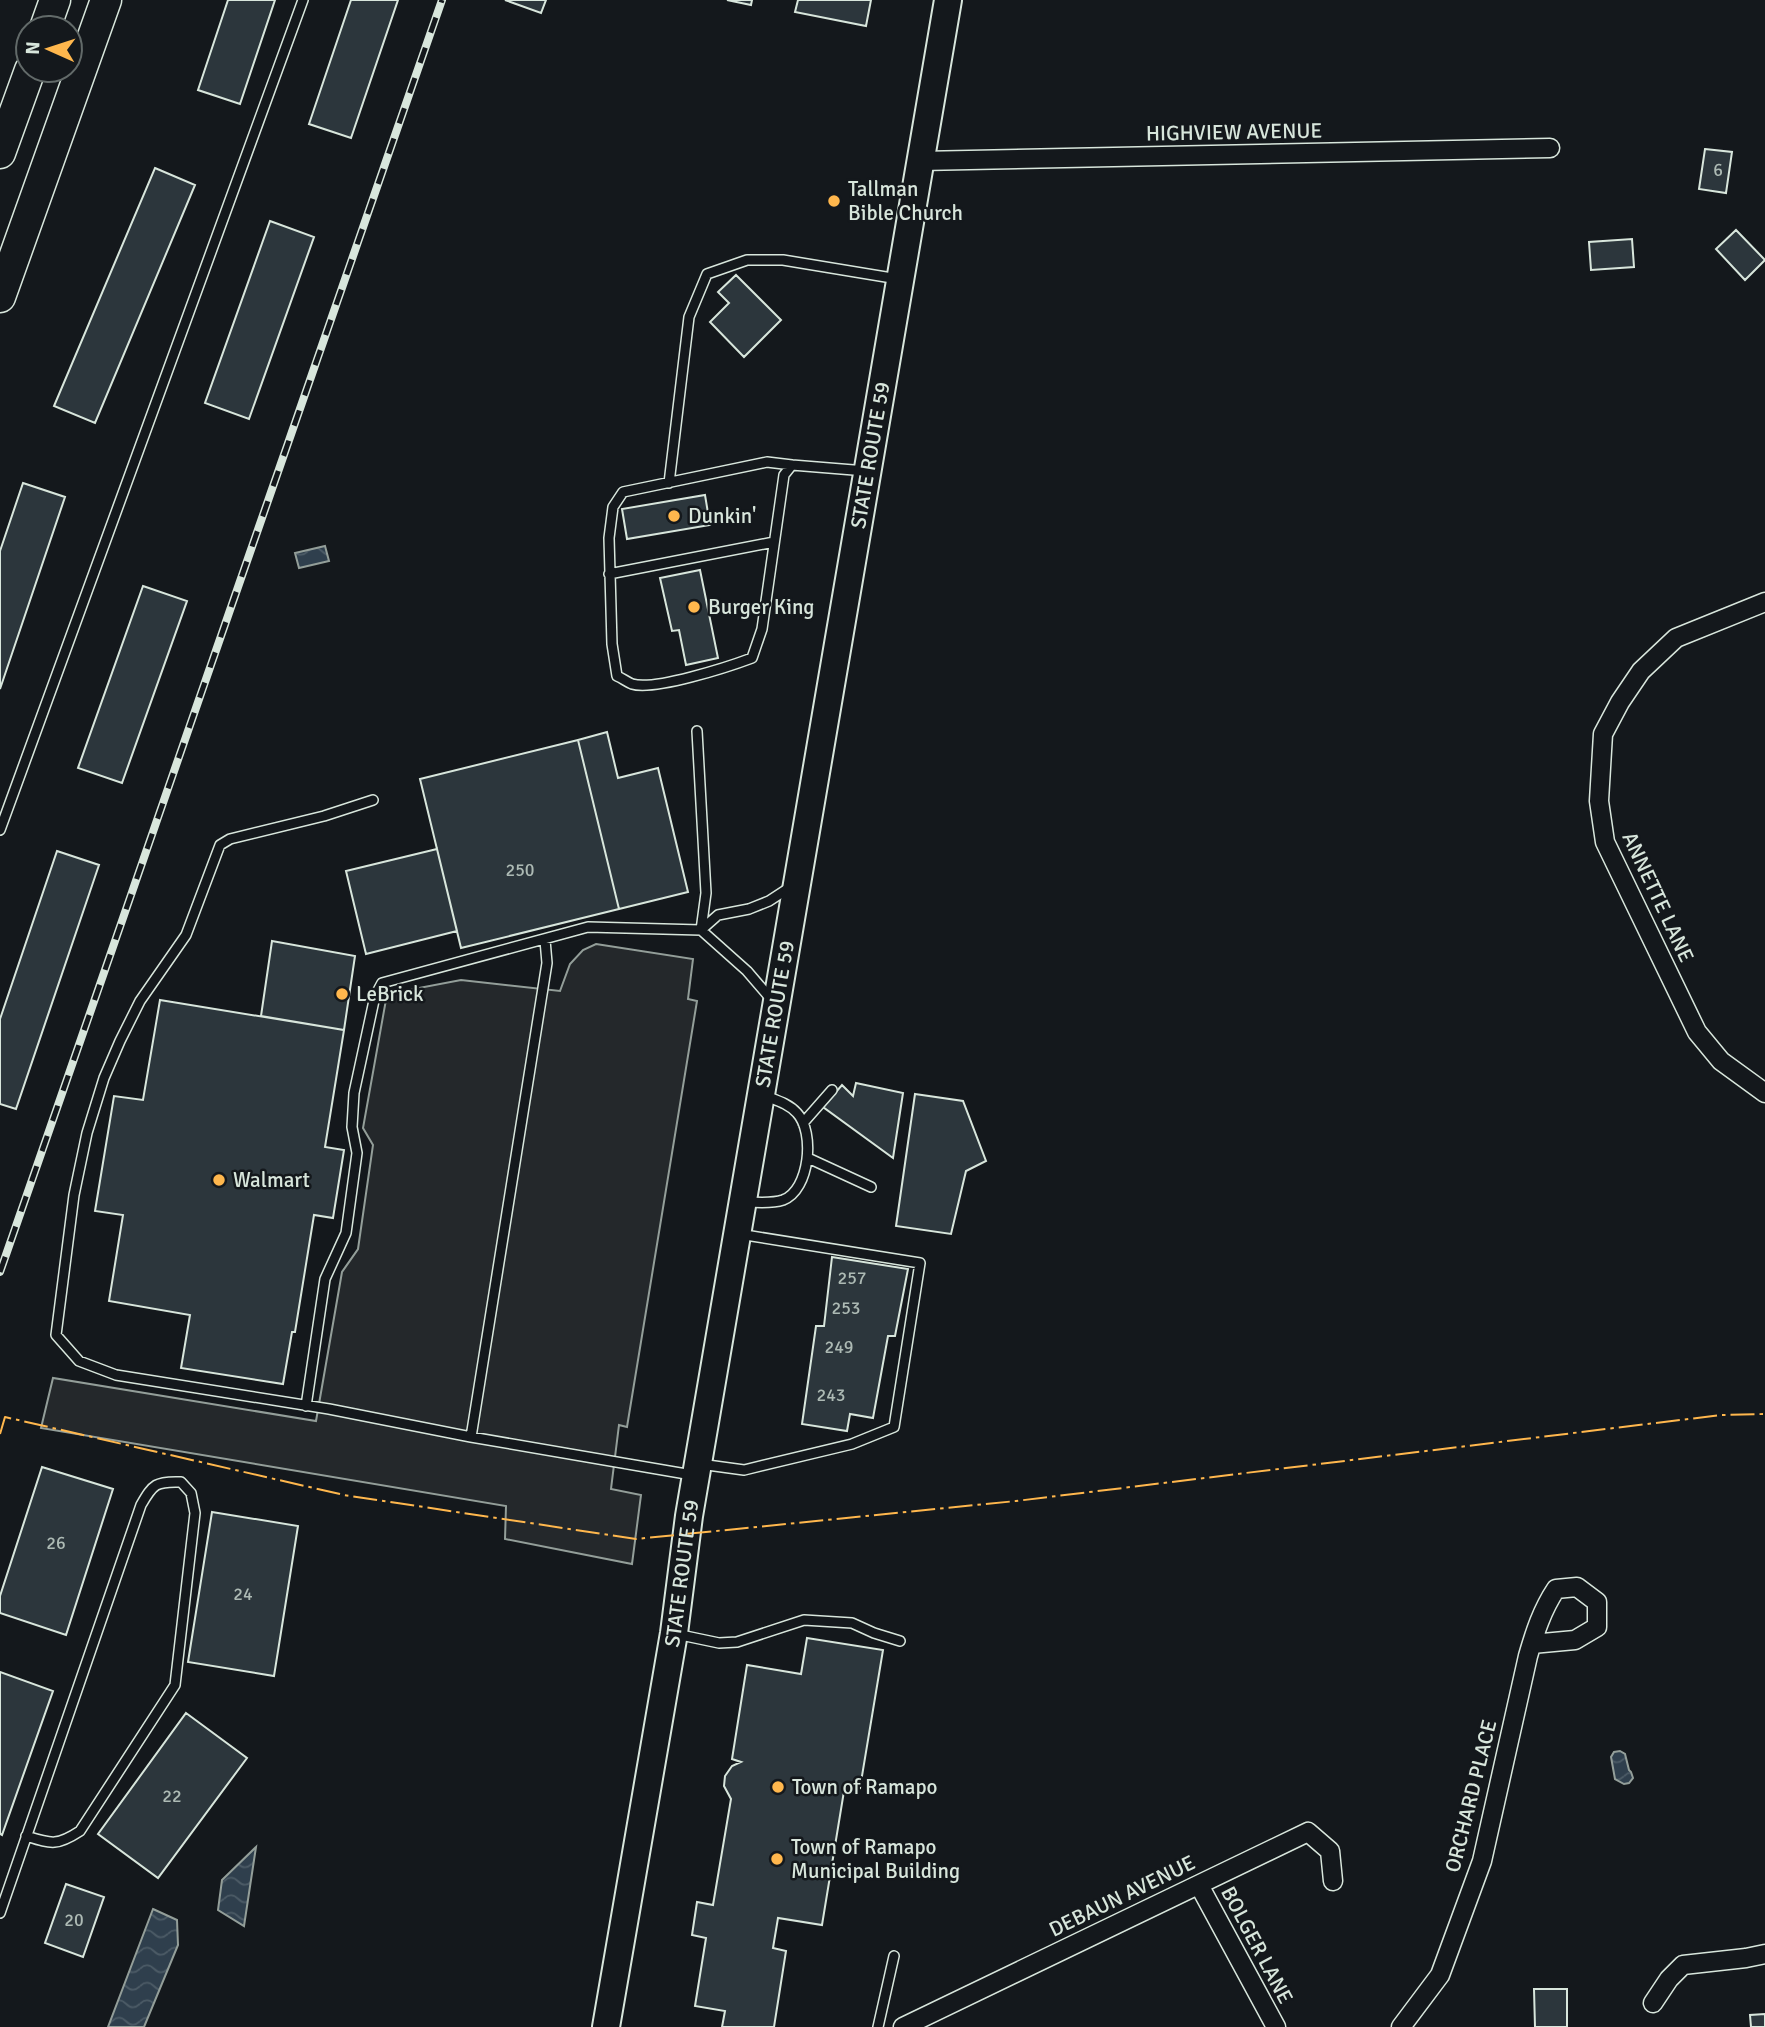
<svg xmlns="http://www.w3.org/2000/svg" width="1765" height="2027" font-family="Signika,sans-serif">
<defs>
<pattern id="water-waves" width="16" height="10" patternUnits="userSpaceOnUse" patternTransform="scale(1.75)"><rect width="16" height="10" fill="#2f3f4d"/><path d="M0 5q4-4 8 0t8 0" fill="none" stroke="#4c5b66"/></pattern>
</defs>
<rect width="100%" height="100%" fill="#14181c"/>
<path fill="#24282b" stroke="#939e99" stroke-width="2" d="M596,944L693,959L688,999L697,1001L627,1427L619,1425L611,1489L641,1495L632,1564L505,1539L506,1506L41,1428L53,1378L316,1421L342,1272L358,1249L373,1145L363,1128L387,994L461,980L560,991L570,964L583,950Z"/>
<path fill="url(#water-waves)" stroke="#939e99" stroke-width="2" d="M325,546L329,561L299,568L295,553Z
M1620,1751L1625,1754L1629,1770L1631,1772L1633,1778L1629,1783L1624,1784L1615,1779L1611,1757L1614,1752Z
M256,1847L244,1926L218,1910L222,1880Z
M153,1909L177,1920L178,1945L144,2027H108Z"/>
<path fill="#2c363c" stroke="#d8e6dc" stroke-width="2" d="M228,0H275L240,104L198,90Z
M351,0H398L351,138L309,124Z
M505,0H546L541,13Z
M727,0H752L751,5Z
M798,0H871L866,26L795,12Z
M1705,149L1732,152L1726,193L1699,189Z
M155,168L195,185L95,423L54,406Z
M270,221L314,237L249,419L205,403Z
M1736,230L1765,260L1745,280L1716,249Z
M1632,239L1634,267L1591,270L1589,242Z
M736,275L781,320L744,357L710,322L729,303L718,292Z
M23,483L65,497L0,689V551Z
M705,495L710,525L627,539L622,509Z
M700,570L718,658L686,665L679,630L672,631L660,578Z
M143,586L187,601L122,783L78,768Z
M607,732L618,778L658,768L688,892L619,909L578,740Z
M578,740L619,909L461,948L420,779Z
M437,849L457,931L366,954L346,871Z
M57,851L99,865L16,1109L0,1104V1019Z
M272,941L355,956L344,1030L261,1016Z
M160,1000L344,1030L325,1147L344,1150L333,1218L314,1215L295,1332H292L283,1384L181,1368L190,1315L109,1301L123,1215L95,1211L114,1096L143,1100Z
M856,1083L903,1093L893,1158L823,1107L842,1085L853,1096Z
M915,1094L963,1101L986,1161L966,1171L951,1234L896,1226Z
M832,1257L908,1269L895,1336H888L873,1418L850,1414L847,1431L802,1424L816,1326H824Z
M42,1467L113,1489L66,1635L0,1613V1596Z
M212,1512L298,1526L274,1676L188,1662Z
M807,1638L883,1650L860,1788L845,1785L822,1925L778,1918L773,1948L786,1951L774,2027H722L725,2011L695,2006L706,1938L692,1935L697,1902L713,1905L731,1799L724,1786L725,1776L732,1766L741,1762L732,1759L747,1665L801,1674Z
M0,1672L53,1691L2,1835L0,1834Z
M186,1713L247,1758L158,1878L98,1834Z
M66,1884L104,1897L83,1957L45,1943Z
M1534,1989H1567V2027H1535Z
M1765,2014V2027H1751L1750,2015Z"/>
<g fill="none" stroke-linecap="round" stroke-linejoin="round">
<defs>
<path id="lane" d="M792,465L767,462L623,492L613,507L609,538L612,644L617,676C622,678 627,682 632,684C654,691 728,667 752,658L762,629L784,475L792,465L866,471
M669,483L689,317L707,274L747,260H783L898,279
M609,574L774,542
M697,731L706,893L701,930
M373,800L324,816L230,839L220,845L186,935L140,1001L120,1041L104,1078L87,1133L74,1195L56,1335L79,1361L116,1375L329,1409L471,1437L692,1475
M0,830L303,0
M701,930L718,915L749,909L769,901L792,886
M803,1123L832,1090
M808,1158L871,1187
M745,1202C757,1202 771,1204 783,1200C810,1190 815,1132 797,1113C788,1103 775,1100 763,1095
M306,1406L325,1279L346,1233L357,1153L352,1127L354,1093L375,996L382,983L588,927L701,930L747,971L771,999
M471,1437L547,963L545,940
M700,1464L744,1470L852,1444L894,1427L920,1263L739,1234
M676,1634L719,1643L737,1642L804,1620L852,1623L874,1633L900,1641
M0,1913L141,1505C153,1484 156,1481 181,1482L191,1493L195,1513L175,1685L80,1831C57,1846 52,1844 26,1836
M878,2027L894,1956"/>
<path id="street" d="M920,161L1550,148
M1765,602L1676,638L1641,671L1620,702L1603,734L1599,801L1605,842L1697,1032L1721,1061L1765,1093
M1199,1885L1276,2027
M1653,2003L1669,1979L1683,1965L1746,1958L1765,1954
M903,2027L1308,1832L1330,1851L1333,1881
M1401,2027L1440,1975L1482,1861L1528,1656C1535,1632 1542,1610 1556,1589L1577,1587L1597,1602V1627L1575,1640L1532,1644"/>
<g id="primary">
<path id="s1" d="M606,2027L674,1633L689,1516L948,0"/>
</g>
<path id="highway" d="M45,28L55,0
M0,153L30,70
M0,297L106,0"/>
</defs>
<use href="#lane" stroke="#d8e6dc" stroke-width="12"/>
<use href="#street" stroke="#d8e6dc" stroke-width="21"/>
<use href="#primary" stroke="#d8e6dc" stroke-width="30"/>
<use href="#highway" stroke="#d8e6dc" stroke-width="33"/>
<use href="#lane" stroke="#14181c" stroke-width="9"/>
<use href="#street" stroke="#14181c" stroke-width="18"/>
<use href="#primary" stroke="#14181c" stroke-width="26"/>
<use href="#highway" stroke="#14181c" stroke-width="30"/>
<defs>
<path id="rail" d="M0,1272L442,0"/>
</defs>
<use href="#rail" stroke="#d8e6dc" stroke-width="8"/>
<use href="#rail" stroke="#14181c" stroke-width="5" stroke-dasharray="16" stroke-linecap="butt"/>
<path stroke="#ffb74d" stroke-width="2" stroke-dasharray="24 5 3.5 5" stroke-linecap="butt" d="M0,1434L5,1417L344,1495L636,1539L1016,1501L1721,1415L1765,1414"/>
</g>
<g fill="#ffb74d" stroke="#14181c" stroke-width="2.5">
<circle cx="834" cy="201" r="7"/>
<circle cx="674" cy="516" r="7"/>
<circle cx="694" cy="607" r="7"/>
<circle cx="342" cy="994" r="7"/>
<circle cx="219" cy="1180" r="7"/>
<circle cx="778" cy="1787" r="7"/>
<circle cx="777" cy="1859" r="7"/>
</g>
<g text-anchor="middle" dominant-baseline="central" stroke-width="5" stroke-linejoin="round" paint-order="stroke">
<g font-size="18" fill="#adbab4">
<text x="1718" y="170">6</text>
<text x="520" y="870">250</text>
<text x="852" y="1278">257</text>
<text x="846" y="1308">253</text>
<text x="839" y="1347">249</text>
<text x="831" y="1395">243</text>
<text x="56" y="1543">26</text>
<text x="243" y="1594">24</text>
<text x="172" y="1796">22</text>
<text x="74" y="1920">20</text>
</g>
<g font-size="21" fill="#d8e6dc" stroke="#14181c">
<text transform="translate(1234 132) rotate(-1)">HIGHVIEW AVENUE</text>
<text stroke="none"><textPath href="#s1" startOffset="1594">STATE ROUTE 59</textPath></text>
<text transform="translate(1658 897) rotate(65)">ANNETTE LANE</text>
<text stroke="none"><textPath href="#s1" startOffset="1027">STATE ROUTE 59</textPath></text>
<text stroke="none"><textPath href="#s1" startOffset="460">STATE ROUTE 59</textPath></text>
<text transform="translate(1471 1796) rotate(-76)">ORCHARD PLACE</text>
<text transform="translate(1122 1896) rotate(-26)">DEBAUN AVENUE</text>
<text transform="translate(1257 1945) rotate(62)">BOLGER LANE</text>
</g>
<g font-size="21" fill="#d8e6dc" stroke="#14181c" text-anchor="start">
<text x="848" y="189">Tallman<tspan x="848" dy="24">Bible Church</tspan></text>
<text x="688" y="516">Dunkin'</text>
<text x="708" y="607">Burger King</text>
<text x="356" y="994">LeBrick</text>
<text x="233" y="1180">Walmart</text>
<text x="792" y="1787">Town of Ramapo</text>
<text x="791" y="1847">Town of Ramapo<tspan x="791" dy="24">Municipal Building</tspan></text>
</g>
</g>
<g transform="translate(49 49) rotate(273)"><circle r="33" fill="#14181c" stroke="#626a69" stroke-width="2"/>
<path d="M0-5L12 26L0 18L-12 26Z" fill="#ffb74d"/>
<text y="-10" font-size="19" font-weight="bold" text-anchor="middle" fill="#d8e6dc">N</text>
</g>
</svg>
